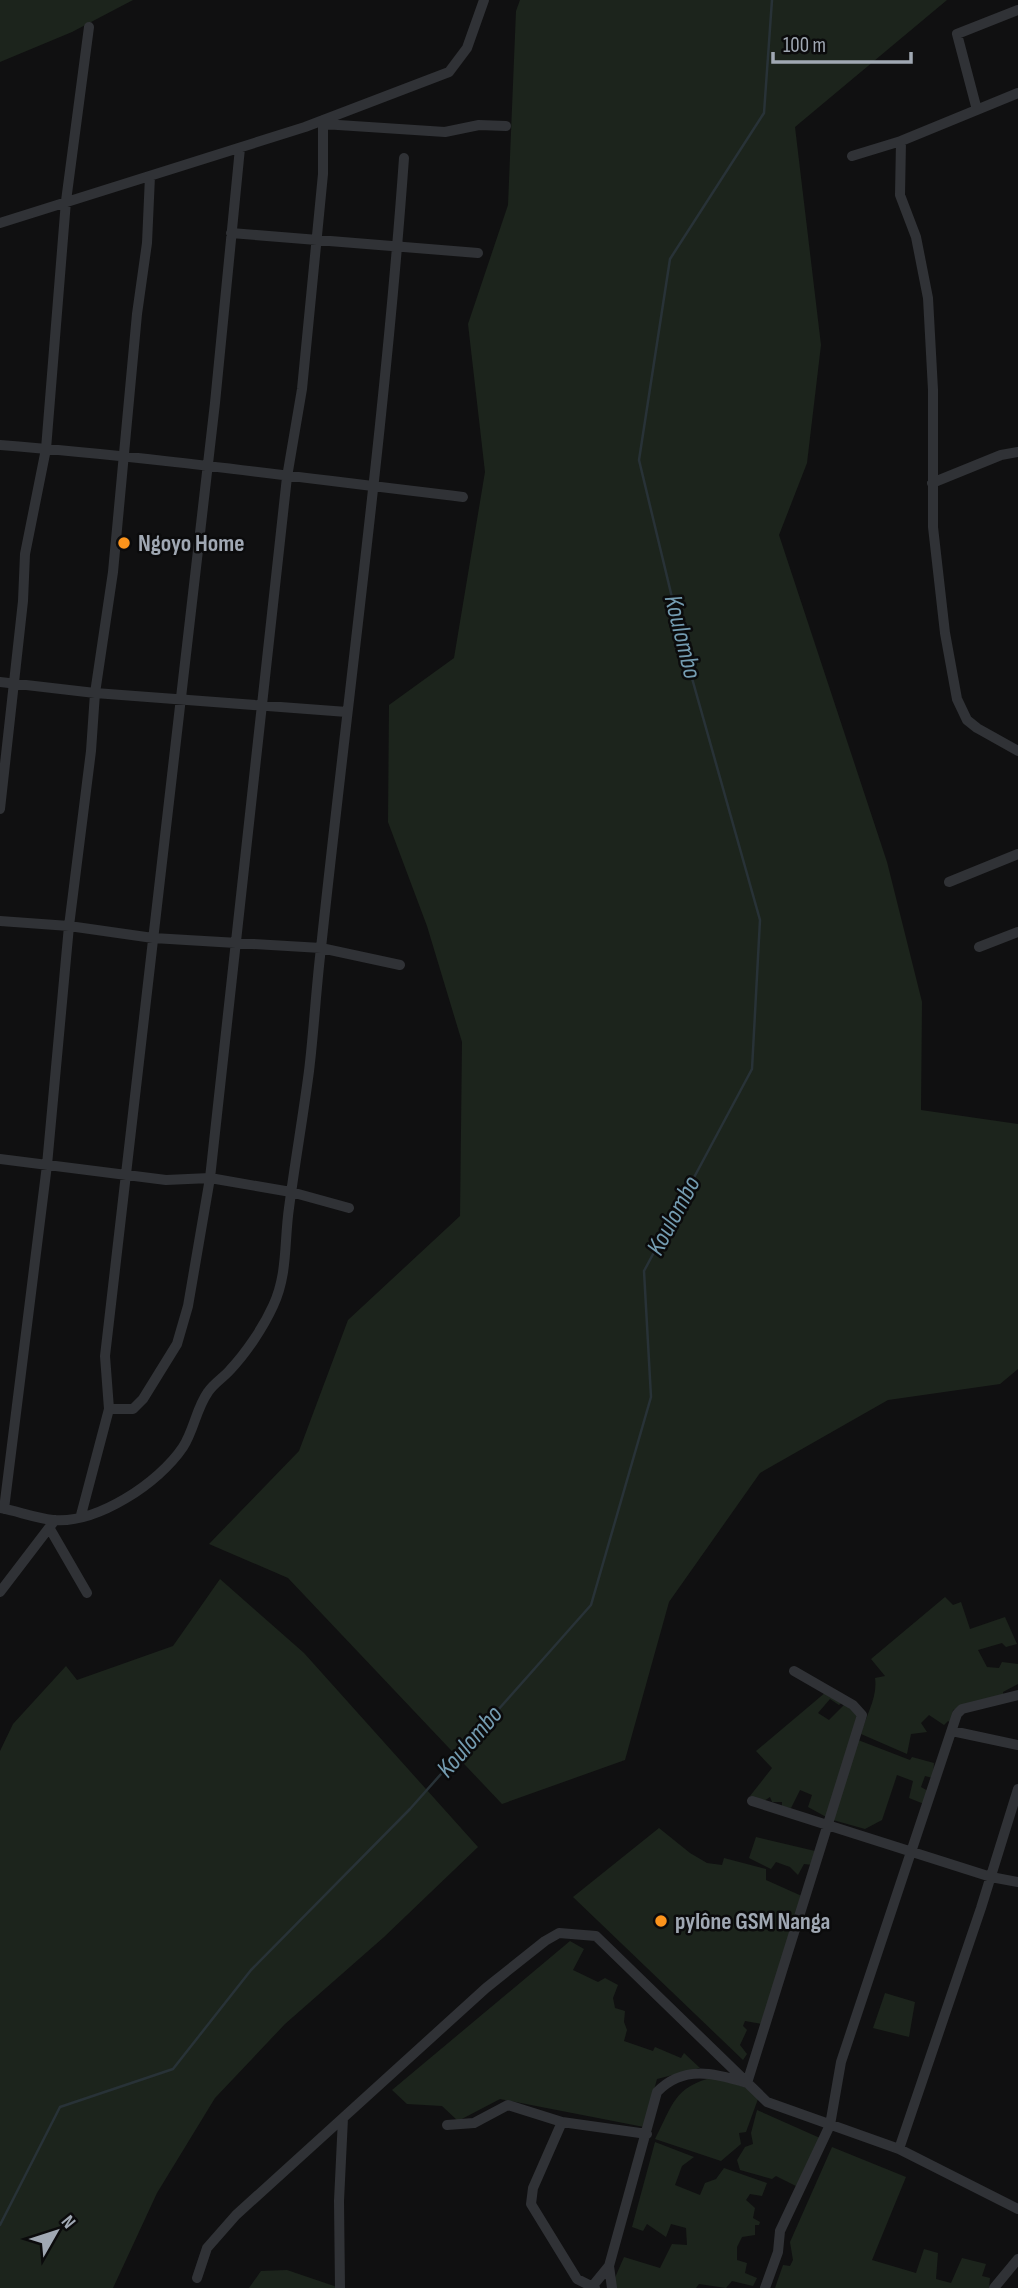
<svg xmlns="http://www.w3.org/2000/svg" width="1018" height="2288" font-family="'Sofia Sans Condensed',sans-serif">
<rect width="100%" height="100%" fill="#101011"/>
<path fill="#1c241c" d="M0,0H133L72,32L0,62Z
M520,0H947L795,127L821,345L807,463L779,535L887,862L922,1002L921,1110L1018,1124V1369L1000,1384L888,1400L760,1473L669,1602L625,1760L502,1804L288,1578L209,1544L299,1451L348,1320L460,1216L462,1042L427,926L388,822L389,705L454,658L485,472L468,324L508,205L516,11Z
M220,1579L304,1653L478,1847L384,1937L285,2024L215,2098L157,2193L113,2288H0V1751L13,1724L66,1666L77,1680L173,1646Z
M945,1597L953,1605L961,1602L970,1629L1005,1617L1017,1644L1006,1647L1002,1643L978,1650L987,1667L999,1668L1002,1662L1018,1664V1684L1003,1692L1004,1698L953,1710L951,1723L948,1721L944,1725L929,1715L921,1723L927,1732L911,1734L907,1754L861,1734C866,1715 878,1697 875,1678L885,1676L871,1659Z
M826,1692L844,1701L839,1705L830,1699L818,1713L829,1720L845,1704L859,1717L828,1818L808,1807L812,1795L800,1790L791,1808L782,1807V1802H772L770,1797L764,1801L750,1796L772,1768L756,1751Z
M858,1740L910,1760L912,1757L934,1763L933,1778L925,1776L921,1787L928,1791L924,1804L909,1798L913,1781L897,1775L882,1820L865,1829L833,1820Z
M659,1828L690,1853L707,1863L722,1865L724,1858L766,1869V1880L804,1897L762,2024L745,2021L743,2026L747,2030L740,2045L747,2054L743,2060L573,1897Z
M756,1837L815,1851L813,1865L804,1864L798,1875L790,1867L776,1862L771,1869L749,1858Z
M570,1941L584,1949L573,1970L598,1982L605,1978L618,1985L613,1998L615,2008L625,2011L624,2022L627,2030L624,2041L653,2051L655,2047L681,2058L684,2053L700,2068L657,2079L644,2127L500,2099L458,2121L442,2106L407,2104L392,2090Z
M885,1993L915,2002L909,2037L873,2028Z
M714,2077L747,2088L758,2099L746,2132L739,2133L741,2144L721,2161L655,2139C673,2104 674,2087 714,2077Z
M757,2110L820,2138L796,2186L776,2176L772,2179L740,2170L737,2160L745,2147L753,2144L751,2133Z
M655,2142L694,2157L682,2166L675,2185L700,2195L705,2183L716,2179L724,2168L767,2183L762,2196L750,2194L746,2200L755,2208L753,2218L760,2222L759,2225H755V2235L742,2237L737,2247V2260L747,2263L745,2273L757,2278L753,2286L732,2281L726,2288L699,2284L696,2288H615L614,2280L624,2257L660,2268L672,2244L687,2245L686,2228L671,2224L666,2237L647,2224L643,2231L632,2227Z
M832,2147L906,2177L872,2260L916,2273L924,2249L938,2253L936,2279L951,2283L962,2258L986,2264L982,2276L990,2278L989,2288H775L783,2265L790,2266L793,2260L790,2242Z
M287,2270L337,2287V2288H249L261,2271Z"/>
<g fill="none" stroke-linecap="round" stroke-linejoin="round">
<path stroke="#283237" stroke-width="2.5" d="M0,2225L60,2107L173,2069L251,1970L410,1809L591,1605L651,1397L644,1271L752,1069L760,920L688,664L639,460L670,259L764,113L772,0"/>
<path stroke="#303236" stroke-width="10" d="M977,110L957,34L1018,10
M323,124L445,132L479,125L506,126
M901,141L900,195L916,237L928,298L933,390V527L945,633L957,699L967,720L977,728L1018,751
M852,156L901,141L1018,93
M0,223L305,127L449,72L467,48L484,0
M231,233L478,253
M0,445C155,457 309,479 463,497
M932,483L1001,455L1018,452
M0,682L95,693L347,712
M0,809L23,601L25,554L46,449L66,201L89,27
M949,882L1018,854
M0,921L69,926L153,938L321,948L400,965
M979,947L1018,932
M0,1159L166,1180L210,1178L291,1192L349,1208
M109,1409H133L143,1399L177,1344L188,1306L210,1178L287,477L302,389L323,174V120
M0,1508C17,1511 35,1518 53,1520C97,1524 159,1483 183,1447C194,1430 196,1409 208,1392C214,1383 223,1378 230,1370C246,1353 263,1328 273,1306C288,1274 284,1242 289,1208C295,1162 303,1117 309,1071C314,1030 316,989 321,948C349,685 385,423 404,158
M4,1509L47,1165L69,926L91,751L95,693L113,572L137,314L147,243L150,176
M81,1515L109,1409L105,1356L215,403L240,148
M50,1529L87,1593
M0,1592L55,1520
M952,1731L1018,1745
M752,1801L991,1877L1018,1882
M447,2125L474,2123L508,2105L562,2122
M899,2149L981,1908L1018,1789
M609,2266L612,2288
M197,2278L207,2248L236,2215L486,1988L545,1941L559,1933L596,1936L767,2102L899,2149L1018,2209
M340,2288L339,2201L343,2118
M591,2288L609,2266L657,2092C683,2065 714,2073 747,2083L862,1715L853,1705L794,1671
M595,2288L577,2279L531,2204L533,2188L562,2122L647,2134
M765,2288L778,2252L780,2231L830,2125L841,2062L957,1714L962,1709L1018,1695
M994,2288L1018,2259"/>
</g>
<g fill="#fc941c" stroke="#0b0b0c" stroke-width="2.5">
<circle cx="124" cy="543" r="7"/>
<circle cx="661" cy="1921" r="7"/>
</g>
<g text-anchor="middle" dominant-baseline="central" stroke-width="5" stroke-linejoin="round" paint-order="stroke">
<g font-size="24" font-weight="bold" fill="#a0a8b3" stroke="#0b0b0c" text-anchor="start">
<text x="138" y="543">Ngoyo Home</text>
<text x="675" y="1921">pylône GSM Nanga</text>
</g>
<g font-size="26" font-style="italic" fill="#749cb1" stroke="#0b0b0c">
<text transform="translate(682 637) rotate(76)">Koulombo</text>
<text transform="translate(674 1216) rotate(-62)">Koulombo</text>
<text transform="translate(470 1742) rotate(-49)">Koulombo</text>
</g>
</g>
<g transform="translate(56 2232) rotate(51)" stroke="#0b0b0c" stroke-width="5" paint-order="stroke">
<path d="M0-5L12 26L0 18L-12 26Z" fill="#a0a8b3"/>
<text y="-10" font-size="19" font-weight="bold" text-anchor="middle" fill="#a0a8b3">N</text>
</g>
<path d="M773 52v10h138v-10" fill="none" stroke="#a0a8b3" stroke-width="3.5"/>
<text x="783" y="52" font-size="21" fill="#a0a8b3" stroke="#0b0b0c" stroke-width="5" paint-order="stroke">100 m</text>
</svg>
